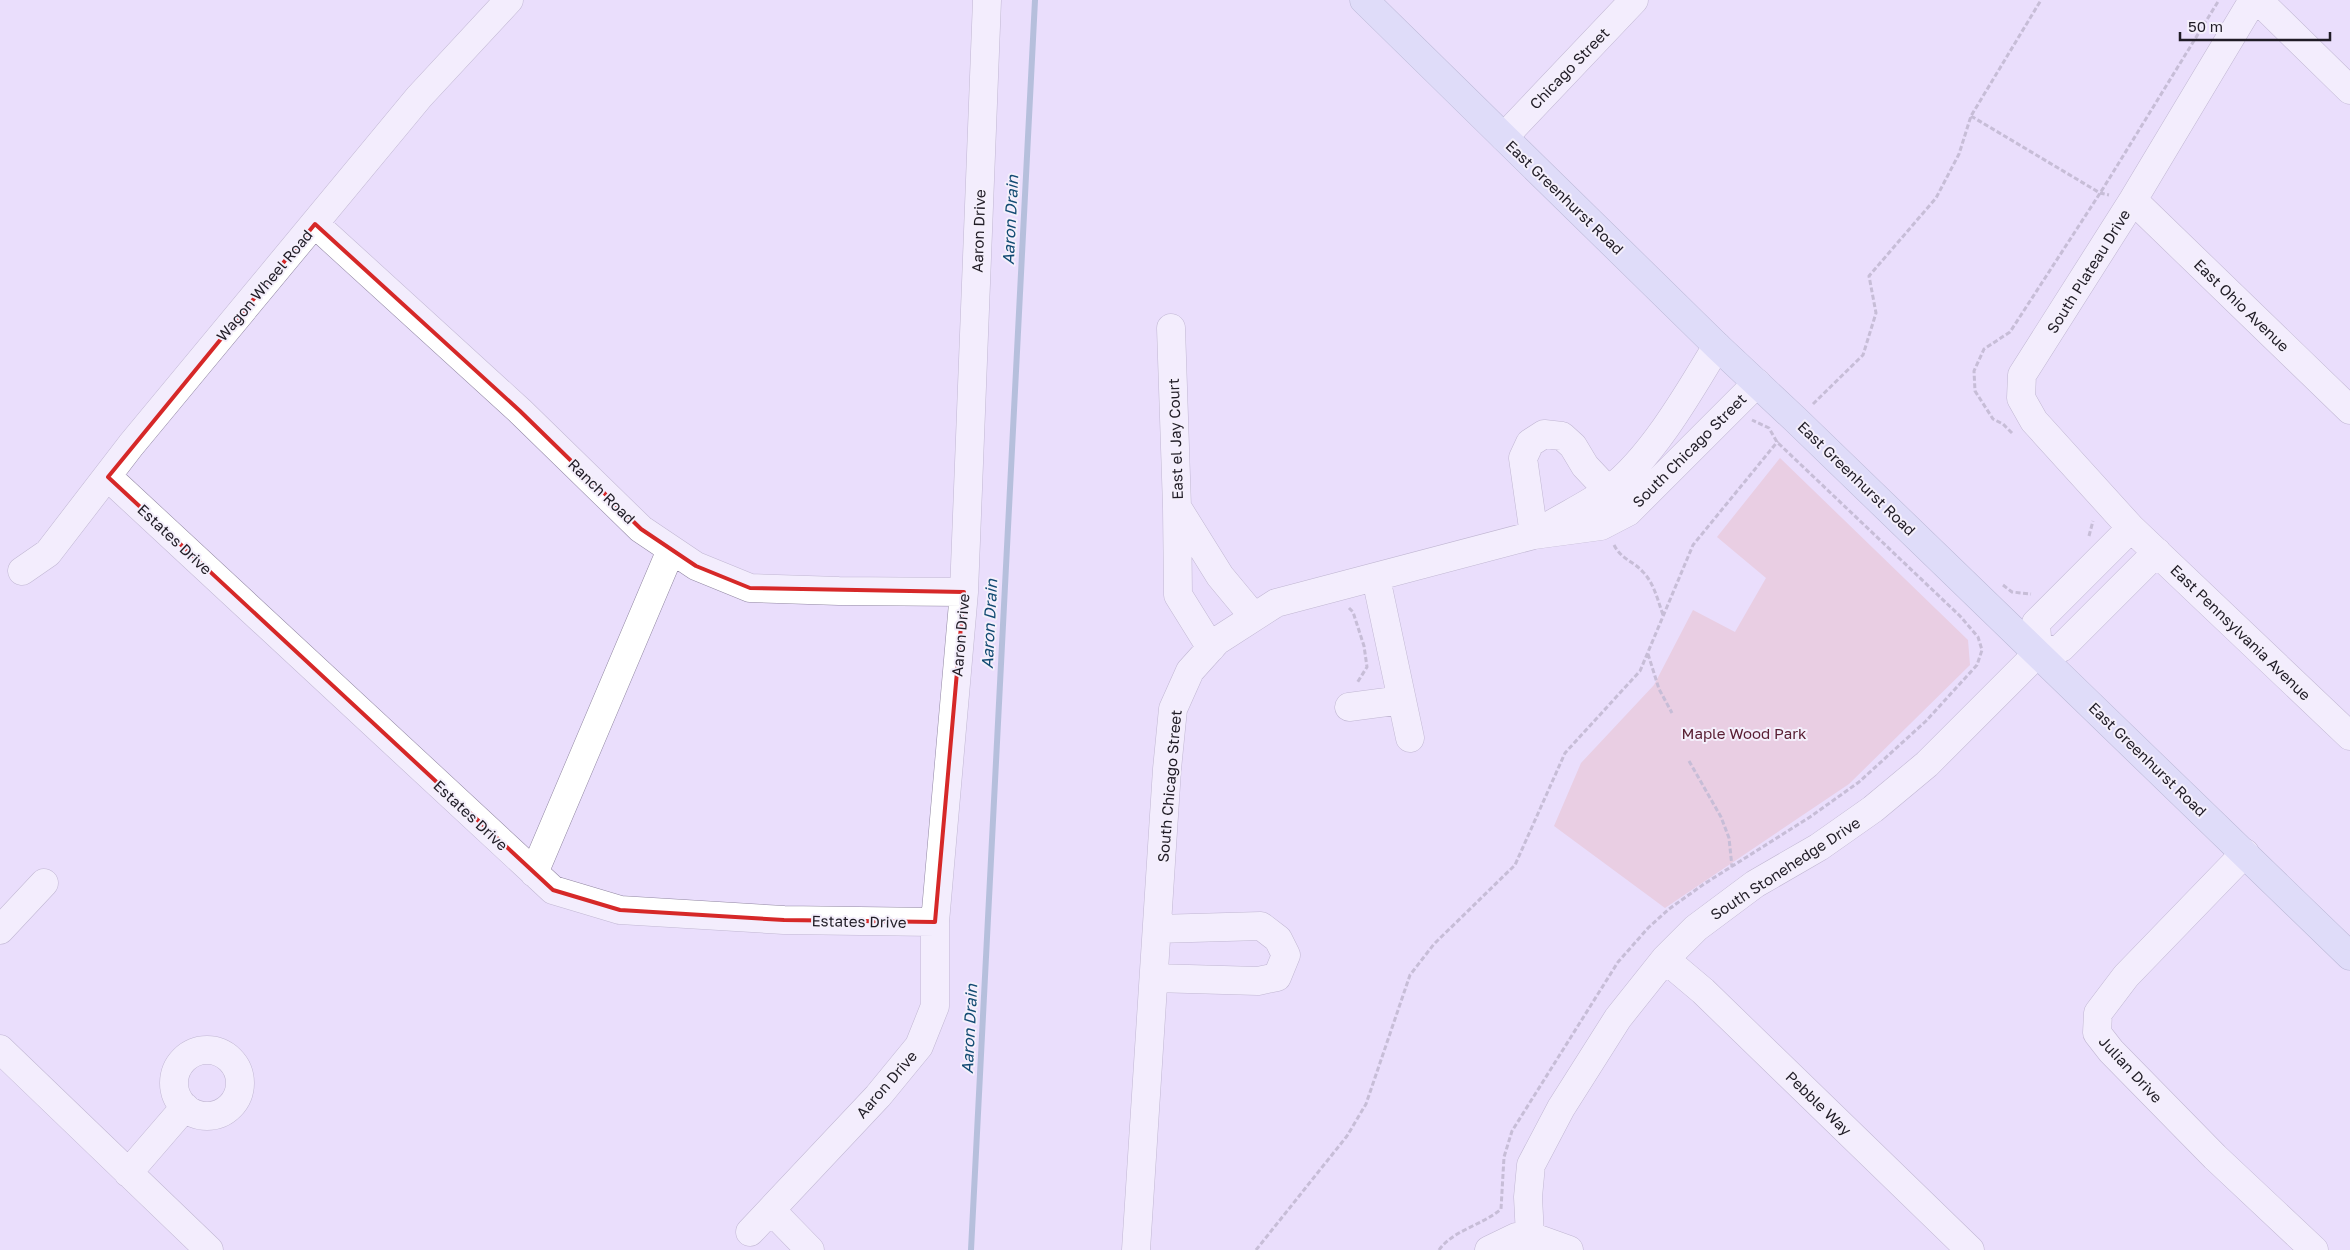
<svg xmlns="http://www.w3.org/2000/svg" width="2350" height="1250" font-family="'Golos Text',sans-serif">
<rect width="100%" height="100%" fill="#eadefc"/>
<path fill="#e8bac5" d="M1780,458L1968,640L1970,665L1849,784L1665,908L1554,826L1581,763L1654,685L1693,610L1735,632L1766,578L1717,537Z"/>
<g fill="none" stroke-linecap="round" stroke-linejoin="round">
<path stroke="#789ab7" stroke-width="6" d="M971,1250L1035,0"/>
<defs>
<path id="minor" d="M2253,0L2133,200L2022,375L2021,398L2034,421L2131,528L2350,736
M2258,0L2350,90
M1504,137L1634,0
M2133,200L2350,410
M315,224L520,411L641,529L696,566L750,588L839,591L964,592
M1171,328L1177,507L1220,576L1254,617
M108,477L553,890L620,910L784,920L935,922
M1177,507L1178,595L1211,648
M1542,530C1564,516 1588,505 1609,490C1651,459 1690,391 1717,346
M1534,535L1523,458L1530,443L1544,434L1562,436L1573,446L1585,466L1620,503
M22,571L48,553L131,445L419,97L509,0
M1376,578L1410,738
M2038,653L2036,623L2131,528
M1349,707L1402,700
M2245,853L2126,976L2098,1013L2097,1033L2111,1051L2215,1157L2314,1250
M534,873L671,550
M0,930L44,883
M1665,959L1703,991L1970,1250
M1154,978L1258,981L1277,977L1286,955L1278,939L1261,926L1157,929
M0,1049L209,1250
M174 1083a33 33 0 1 1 66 0a33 33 0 1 1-66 0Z
M128,1173L185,1107
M772,1211L810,1250
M750,1232L878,1096L919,1046L935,1006V922L964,592L987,0
M1530,1236L1569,1250
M1136,1250L1167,769L1173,709L1190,671L1217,641L1276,603L1534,535L1601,526L1628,512L1757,383
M1489,1250L1516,1237L1530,1236L1528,1197L1531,1165L1561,1108L1618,1018L1665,959L1696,928L1755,884L1819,847L1873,809L1927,764L2038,653L2061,648L2157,552"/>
<path id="major" d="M1364,0L1717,346L1796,420L2350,956"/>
</defs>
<use href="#minor" stroke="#9187a2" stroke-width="29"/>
<use href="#major" stroke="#8187a9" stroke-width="29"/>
<path stroke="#9d94aa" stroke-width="3" stroke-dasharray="5 2.5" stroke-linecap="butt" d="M1971,116L2100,193L2109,195
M1813,404L1863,355L1876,313L1869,276L1936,198L1959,154L1971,116L2041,0
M2012,433L2003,424L1993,419L1975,391L1974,371L1984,349L2010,332L2104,187L2219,0
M2089,536L2093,521
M1614,545C1622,560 1632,560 1643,572C1654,583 1658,601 1663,615
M2003,585L2012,592L2031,594
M1349,608L1353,612L1364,646L1367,667L1357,683
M1648,654L1659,689L1672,713
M1689,761L1721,817L1729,838L1732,867
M1256,1250L1347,1136L1366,1104L1410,975L1434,944L1515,865L1565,753L1640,671L1693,545L1778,441
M1439,1250C1453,1230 1483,1225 1501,1209L1504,1157L1512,1131L1618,962L1648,928L1669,909L1704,884L1810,817L1859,782L1926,721L1977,665L1982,650L1978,637L1960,616L1777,442L1769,428L1752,420"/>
<use href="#minor" stroke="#fff" stroke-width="28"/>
<use href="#major" stroke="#d3daf5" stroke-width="28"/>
</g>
<path d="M0 0H2350V1250H0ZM315,224L520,411L641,529L696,566L750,588L964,592L935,922L784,920L620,910L553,890L108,477Z" fill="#eadefc" fill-opacity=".55" fill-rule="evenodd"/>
<path fill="none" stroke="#d62828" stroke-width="4" stroke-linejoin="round" d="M315,224L520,411L641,529L696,566L750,588L964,592L935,922L784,920L620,910L553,890L108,477Z"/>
<g text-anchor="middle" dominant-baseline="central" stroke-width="4" stroke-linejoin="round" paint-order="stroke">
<g font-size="15" fill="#201c26" stroke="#f4effb">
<text transform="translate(1569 68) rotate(-46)">Chicago Street</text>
<text transform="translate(1565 197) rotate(44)">East Greenhurst Road</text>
<text transform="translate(978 231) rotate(-88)">Aaron Drive</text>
<text transform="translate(2088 271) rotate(-58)">South Plateau Drive</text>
<text transform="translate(264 285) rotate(-50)">Wagon Wheel Road</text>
<text transform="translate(2242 305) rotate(44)">East Ohio Avenue</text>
<text transform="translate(1175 439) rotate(-92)">East el Jay Court</text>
<text transform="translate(1689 450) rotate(-45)">South Chicago Street</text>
<text transform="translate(1857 478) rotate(44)">East Greenhurst Road</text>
<text transform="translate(602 491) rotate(44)">Ranch Road</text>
<text transform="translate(175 539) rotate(43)">Estates Drive</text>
<text transform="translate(2241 632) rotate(44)">East Pennsylvania Avenue</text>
<text transform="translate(960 635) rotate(-85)">Aaron Drive</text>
<text transform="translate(2148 759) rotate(44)">East Greenhurst Road</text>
<text transform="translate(1169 786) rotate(-85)">South Chicago Street</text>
<text transform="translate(471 815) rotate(43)">Estates Drive</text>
<text transform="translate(1785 868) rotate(-33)">South Stonehedge Drive</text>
<text transform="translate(859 921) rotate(1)">Estates Drive</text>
<text transform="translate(2131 1069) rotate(47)">Julian Drive</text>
<text transform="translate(886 1084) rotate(-49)">Aaron Drive</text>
<text transform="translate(1819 1103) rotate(44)">Pebble Way</text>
</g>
<g font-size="15" fill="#5a2034" stroke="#f4effb">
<text x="1744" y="733">Maple Wood Park</text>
</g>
<g font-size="16" font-style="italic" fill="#114a72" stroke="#f4effb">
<text transform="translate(1010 220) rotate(-87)">Aaron Drain</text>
<text transform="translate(989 624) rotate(-87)">Aaron Drain</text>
<text transform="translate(969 1029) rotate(-87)">Aaron Drain</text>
</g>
</g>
<path d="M2180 32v8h150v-8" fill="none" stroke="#201c26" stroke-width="2.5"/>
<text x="2188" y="32" font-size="15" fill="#201c26" stroke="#f4effb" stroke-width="4" paint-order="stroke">50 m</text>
</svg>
